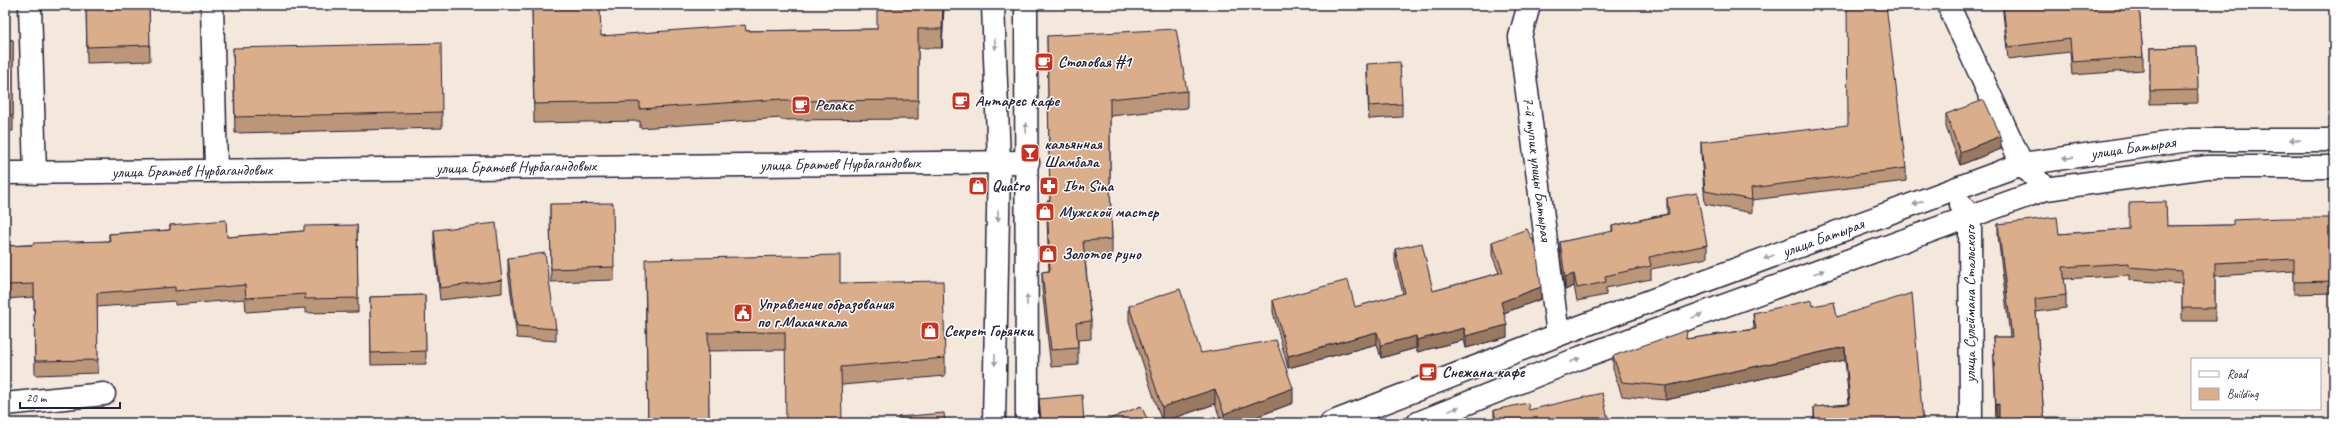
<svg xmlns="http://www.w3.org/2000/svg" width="2339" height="428" font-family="Caveat,sans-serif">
<rect width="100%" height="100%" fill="#f4e7dc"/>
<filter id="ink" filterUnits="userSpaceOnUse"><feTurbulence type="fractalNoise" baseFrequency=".025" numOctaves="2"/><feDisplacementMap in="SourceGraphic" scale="8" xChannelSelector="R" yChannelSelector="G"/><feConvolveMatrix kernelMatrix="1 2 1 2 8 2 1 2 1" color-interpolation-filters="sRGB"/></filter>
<g filter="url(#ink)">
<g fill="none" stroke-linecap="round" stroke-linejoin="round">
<defs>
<path id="minor" d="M30,5L35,173
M212,5L216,171
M1529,5L1520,37L1558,335
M1950,5V9L2022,164L2046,189
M5,173L1028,162
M5,404L104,394"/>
<path id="major" d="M993,5L999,162L994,423
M1026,5L1027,423
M1961,205L1970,216L1971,423
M1331,423L1558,335L2022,164L2189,140H2334
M1418,423L1582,357L2046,189L2207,167H2334"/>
</defs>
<use href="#minor" stroke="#22223b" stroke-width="25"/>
<use href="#major" stroke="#22223b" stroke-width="25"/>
<use href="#minor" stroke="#fff" stroke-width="22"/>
<use href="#major" stroke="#fff" stroke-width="22"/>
</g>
<path fill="#bb9678" stroke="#22223b" d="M86,5H149L150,61L87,63Z
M532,5L601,36L746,31L877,29L944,5L942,48H918V119L781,120V118L640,128V121L534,123Z
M2003,5H2139L2143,57V70L2072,75L2070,52L2008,59L2003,13Z
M2277,5H2334V6L2277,8Z
M1047,36L1187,91V108L1110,116V187L1112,239V256L1085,258L1091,321V339L1078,340V365L1051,367L1042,289V272L1049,271L1047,219V201H1050Z
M5,40H13V131H5Z
M2197,47L2198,103L2150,104V48Z
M233,48L442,112V128L235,133Z
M1367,64L1402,104V117L1369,119L1367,77Z
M1946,114L2001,149L1960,165L1946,127Z
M1701,142L1906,168V181L1752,200V213L1705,204L1701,154Z
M1667,198L1707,245V258L1651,269V279L1606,288V295L1577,301L1574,286L1565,290L1560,255V242L1612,232V226L1667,214Z
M550,204L614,267V280L551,282Z
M2334,218V293L2294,294V271L2215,276V321H2182V284L2129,280V275L2064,279L2066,295V308L2036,312L2044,417L2081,423L1999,417H1996L1993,337H2010L1998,236V224L2059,234L2129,229L2167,226L2233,225Z
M170,225L227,237L304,231L357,225L358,312L305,313V308L246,312L245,299L175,305V301L97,307L98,373L35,375L34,297L5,299V246L109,241V234L170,230Z
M434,230L502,280V293L440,300L434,242Z
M1492,242L1541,299L1504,313L1507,337L1466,348L1464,340L1417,352L1416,348L1381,358L1377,344L1288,368L1273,312V300L1355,307L1403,294L1395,261V249L1433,291L1499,273L1492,255Z
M508,258L556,329V341L517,338L508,271Z
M645,277L840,283L945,358V376L842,385L785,350L708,351L709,423H648Z
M425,295L426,364L371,365L370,297Z
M1129,306L1201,353L1293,403L1240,423H1222L1215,404L1162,422L1129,321Z
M1813,306L1837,317L1923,423H1814V407L1849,404L1845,360L1666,400L1622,396L1613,369V356L1687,339L1754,329L1753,313Z
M1039,399L1084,423H1040Z
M1494,410H1529L1494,422Z"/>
<path fill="#997a61" stroke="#22223b" d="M943,5H944L942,48V29Z
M2001,136V149L1960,165V152Z
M1574,274V286L1565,290V277Z
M1541,287V299L1501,314V302Z
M1507,325V337L1466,348V336Z
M1464,328V340L1417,352V340Z
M1377,332V344L1288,368V356Z
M1416,336V348L1381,358V345Z
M1845,347V360L1666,400V386Z
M1293,388V403L1240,423H1224V414Z
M1215,389V404L1162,422V407Z
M1999,404V417H1996V405Z"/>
<path fill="#daae8b" stroke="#22223b" d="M86,5H149L150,45L87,47Z
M532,5H600L601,36L745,25L746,31L877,29V5H943L942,29H918V100L781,101V99L640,109V102L534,104Z
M1847,5H1886L1906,168L1751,188L1752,200L1705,191L1701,142L1848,125Z
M2003,5H2139L2143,57L2072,62L2070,39L2008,47Z
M1176,29L1187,91L1110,99V186L1112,239L1083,241L1091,321L1076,323L1078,348L1051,350L1042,272L1050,271L1047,201H1050L1047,36Z
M5,40H13V115H5Z
M441,43L442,112L235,117L233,48Z
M2197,47L2198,90L2150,91V48Z
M1400,62L1402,104L1369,106L1367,64Z
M1984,100L2001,136L1960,152L1946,114Z
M1697,193L1707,245L1649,257L1651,266L1605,276L1606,282L1577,288L1574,274L1565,277L1560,242L1613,231L1612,226L1669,214L1667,198Z
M2166,202L2167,226L2233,225V220L2283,218H2334V281L2294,282V259L2215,263V308H2182V271L2129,267V263L2063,267L2066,295L2035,299L2044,417H2081V423H1999V404L1996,405L1993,337H2012L1998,224L2057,217L2059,234L2129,229V203Z
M613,203L614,267L551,269L550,204Z
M226,220L227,237L304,231V226L357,225L358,298L305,299V294L246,298L245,285L175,291V287L97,293L98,360L35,361L34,284L5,285V246L33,245V243L110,241L109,234L170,230V225Z
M496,223L502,280L440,288L434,230Z
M1527,229L1536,247L1541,287L1501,302L1507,325L1466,336L1464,328L1417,340L1416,336L1381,345L1377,332L1288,356L1273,300L1348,280L1355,307L1405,293L1395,249L1422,243L1433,291L1503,272L1492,242Z
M545,253L556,329L517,326L508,258Z
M840,255V283L943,281L945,358L841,367L842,423H786L785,332L708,333L709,419L648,420L645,259Z
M1180,289L1201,353L1276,340L1293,388L1224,414L1215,389L1162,407L1129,306Z
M1912,293L1923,423H1815L1814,407L1850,404L1845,347L1666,386L1622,382L1613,356L1687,330L1686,339L1756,329L1753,313L1812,300L1813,306L1834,302L1837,317Z
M425,295L426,351L371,353L370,297Z
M1602,393L1609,423H1490L1496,421L1494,410L1528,403L1529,410Z
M1082,395L1084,423H1042L1041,420L1039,399Z
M1141,406L1149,423H1100Z
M944,413L945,423H899L898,417Z"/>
<defs><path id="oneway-solid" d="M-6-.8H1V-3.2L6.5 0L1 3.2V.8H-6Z"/></defs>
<g fill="#9c9ca7">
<use href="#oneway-solid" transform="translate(995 44) rotate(88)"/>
<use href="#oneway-solid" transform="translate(1026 128) rotate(-92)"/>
<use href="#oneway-solid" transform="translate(2295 140) rotate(180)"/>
<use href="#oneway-solid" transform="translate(2068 158) rotate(172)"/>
<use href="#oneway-solid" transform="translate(1918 203) rotate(160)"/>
<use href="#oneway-solid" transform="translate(998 216) rotate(91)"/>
<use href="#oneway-solid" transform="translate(1769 257) rotate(160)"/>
<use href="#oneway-solid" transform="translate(1819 272) rotate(-20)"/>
<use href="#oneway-solid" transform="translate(1027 300) rotate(-90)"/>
<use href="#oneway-solid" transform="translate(1697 316) rotate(-20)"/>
<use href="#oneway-solid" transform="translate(995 360) rotate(91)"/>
<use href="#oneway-solid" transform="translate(1575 360) rotate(-22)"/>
<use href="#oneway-solid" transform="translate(1454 409) rotate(-22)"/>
</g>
</g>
<defs>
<symbol id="cafe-square" viewBox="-11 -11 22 22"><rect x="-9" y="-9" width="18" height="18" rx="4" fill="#c8321e" stroke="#fff"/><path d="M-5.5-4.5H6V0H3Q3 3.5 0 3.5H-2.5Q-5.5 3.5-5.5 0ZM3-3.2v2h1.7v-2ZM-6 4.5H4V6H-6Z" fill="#fff"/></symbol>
<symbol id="bar-square" viewBox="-11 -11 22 22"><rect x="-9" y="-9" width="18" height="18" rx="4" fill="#c8321e" stroke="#fff"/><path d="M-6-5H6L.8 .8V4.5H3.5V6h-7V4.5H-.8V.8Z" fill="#fff"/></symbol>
<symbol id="shop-square" viewBox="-11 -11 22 22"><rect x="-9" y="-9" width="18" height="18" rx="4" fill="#c8321e" stroke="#fff"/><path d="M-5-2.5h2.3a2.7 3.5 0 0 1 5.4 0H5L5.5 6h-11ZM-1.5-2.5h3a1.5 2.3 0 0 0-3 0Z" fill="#fff"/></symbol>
<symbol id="pharmacy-square" viewBox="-11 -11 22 22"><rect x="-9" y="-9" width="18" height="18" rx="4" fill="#c8321e" stroke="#fff"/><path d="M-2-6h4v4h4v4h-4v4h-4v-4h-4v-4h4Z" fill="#fff"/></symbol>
<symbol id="civic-square" viewBox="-11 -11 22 22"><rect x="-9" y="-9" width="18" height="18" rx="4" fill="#c8321e" stroke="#fff"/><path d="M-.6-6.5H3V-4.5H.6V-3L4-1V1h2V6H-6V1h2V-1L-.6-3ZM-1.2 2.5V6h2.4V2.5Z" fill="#fff"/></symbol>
</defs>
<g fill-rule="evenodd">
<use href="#cafe-square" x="1033" y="51" width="22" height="22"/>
<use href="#cafe-square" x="950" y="90" width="22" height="22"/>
<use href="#cafe-square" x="790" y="94" width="22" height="22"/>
<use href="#bar-square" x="1019" y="142" width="22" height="22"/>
<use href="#shop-square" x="967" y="175" width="22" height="22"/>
<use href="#pharmacy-square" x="1038" y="175" width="22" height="22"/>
<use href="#shop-square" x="1034" y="201" width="22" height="22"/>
<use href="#shop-square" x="1037" y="243" width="22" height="22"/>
<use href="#civic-square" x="732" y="302" width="22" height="22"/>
<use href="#shop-square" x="919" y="320" width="22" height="22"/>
<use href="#cafe-square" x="1417" y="361" width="22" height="22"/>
</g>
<g text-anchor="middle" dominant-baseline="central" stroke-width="3" stroke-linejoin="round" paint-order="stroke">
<g font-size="16" font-weight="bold" fill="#22223b" stroke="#fff" text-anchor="start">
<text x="1058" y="62">Столовая #1</text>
<text x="975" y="101">Антарес кафе</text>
<text x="815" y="105">Релакс</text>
<text x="1044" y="144">кальянная<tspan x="1044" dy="18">Шамбала</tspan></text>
<text x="992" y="186">Quatro</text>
<text x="1063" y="186">Ibn Sina</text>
<text x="1059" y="212">Мужской мастер</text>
<text x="1062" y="254">Золотое руно</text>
<text x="757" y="304">Управление образования<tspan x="757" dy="18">по г.Махачкала</tspan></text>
<text x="944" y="331">Секрет Горянки</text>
<text x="1442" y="372">Снежана кафе</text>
</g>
<g font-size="16" fill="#22223b" stroke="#fff">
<text transform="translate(2133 148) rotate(-8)">улица Батырая</text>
<text transform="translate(840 164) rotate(-1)">улица Братьев Нурбагандовых</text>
<text transform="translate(516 167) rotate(-1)">улица Братьев Нурбагандовых</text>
<text transform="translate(1537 169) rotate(83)">7-й тупик улицы Батырая</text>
<text transform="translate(192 171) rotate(-1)">улица Братьев Нурбагандовых</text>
<text transform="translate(1823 238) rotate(-20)">улица Батырая</text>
<text transform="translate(1970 304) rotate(-90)">улица Сулеймана Стальского</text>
</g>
</g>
<rect width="2339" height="428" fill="none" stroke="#fff" stroke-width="20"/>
<rect x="10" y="10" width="2319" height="408" fill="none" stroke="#22223b" stroke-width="1.5" filter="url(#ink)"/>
<rect x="2191" y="358" width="130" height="52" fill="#ffffff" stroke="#a7a7b1"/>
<rect x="2199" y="371" width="20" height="6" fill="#ffffff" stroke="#a7a7b1"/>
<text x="2227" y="378" font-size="12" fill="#22223b">Road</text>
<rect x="2199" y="388" width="20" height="12" fill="#daae8b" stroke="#a7a7b1"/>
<text x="2227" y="398" font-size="12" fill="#22223b">Building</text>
<path d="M20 402v6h100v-6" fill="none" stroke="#22223b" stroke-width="2"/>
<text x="26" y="402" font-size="12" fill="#22223b" stroke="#ffffff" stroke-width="3" paint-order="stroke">20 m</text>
</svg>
